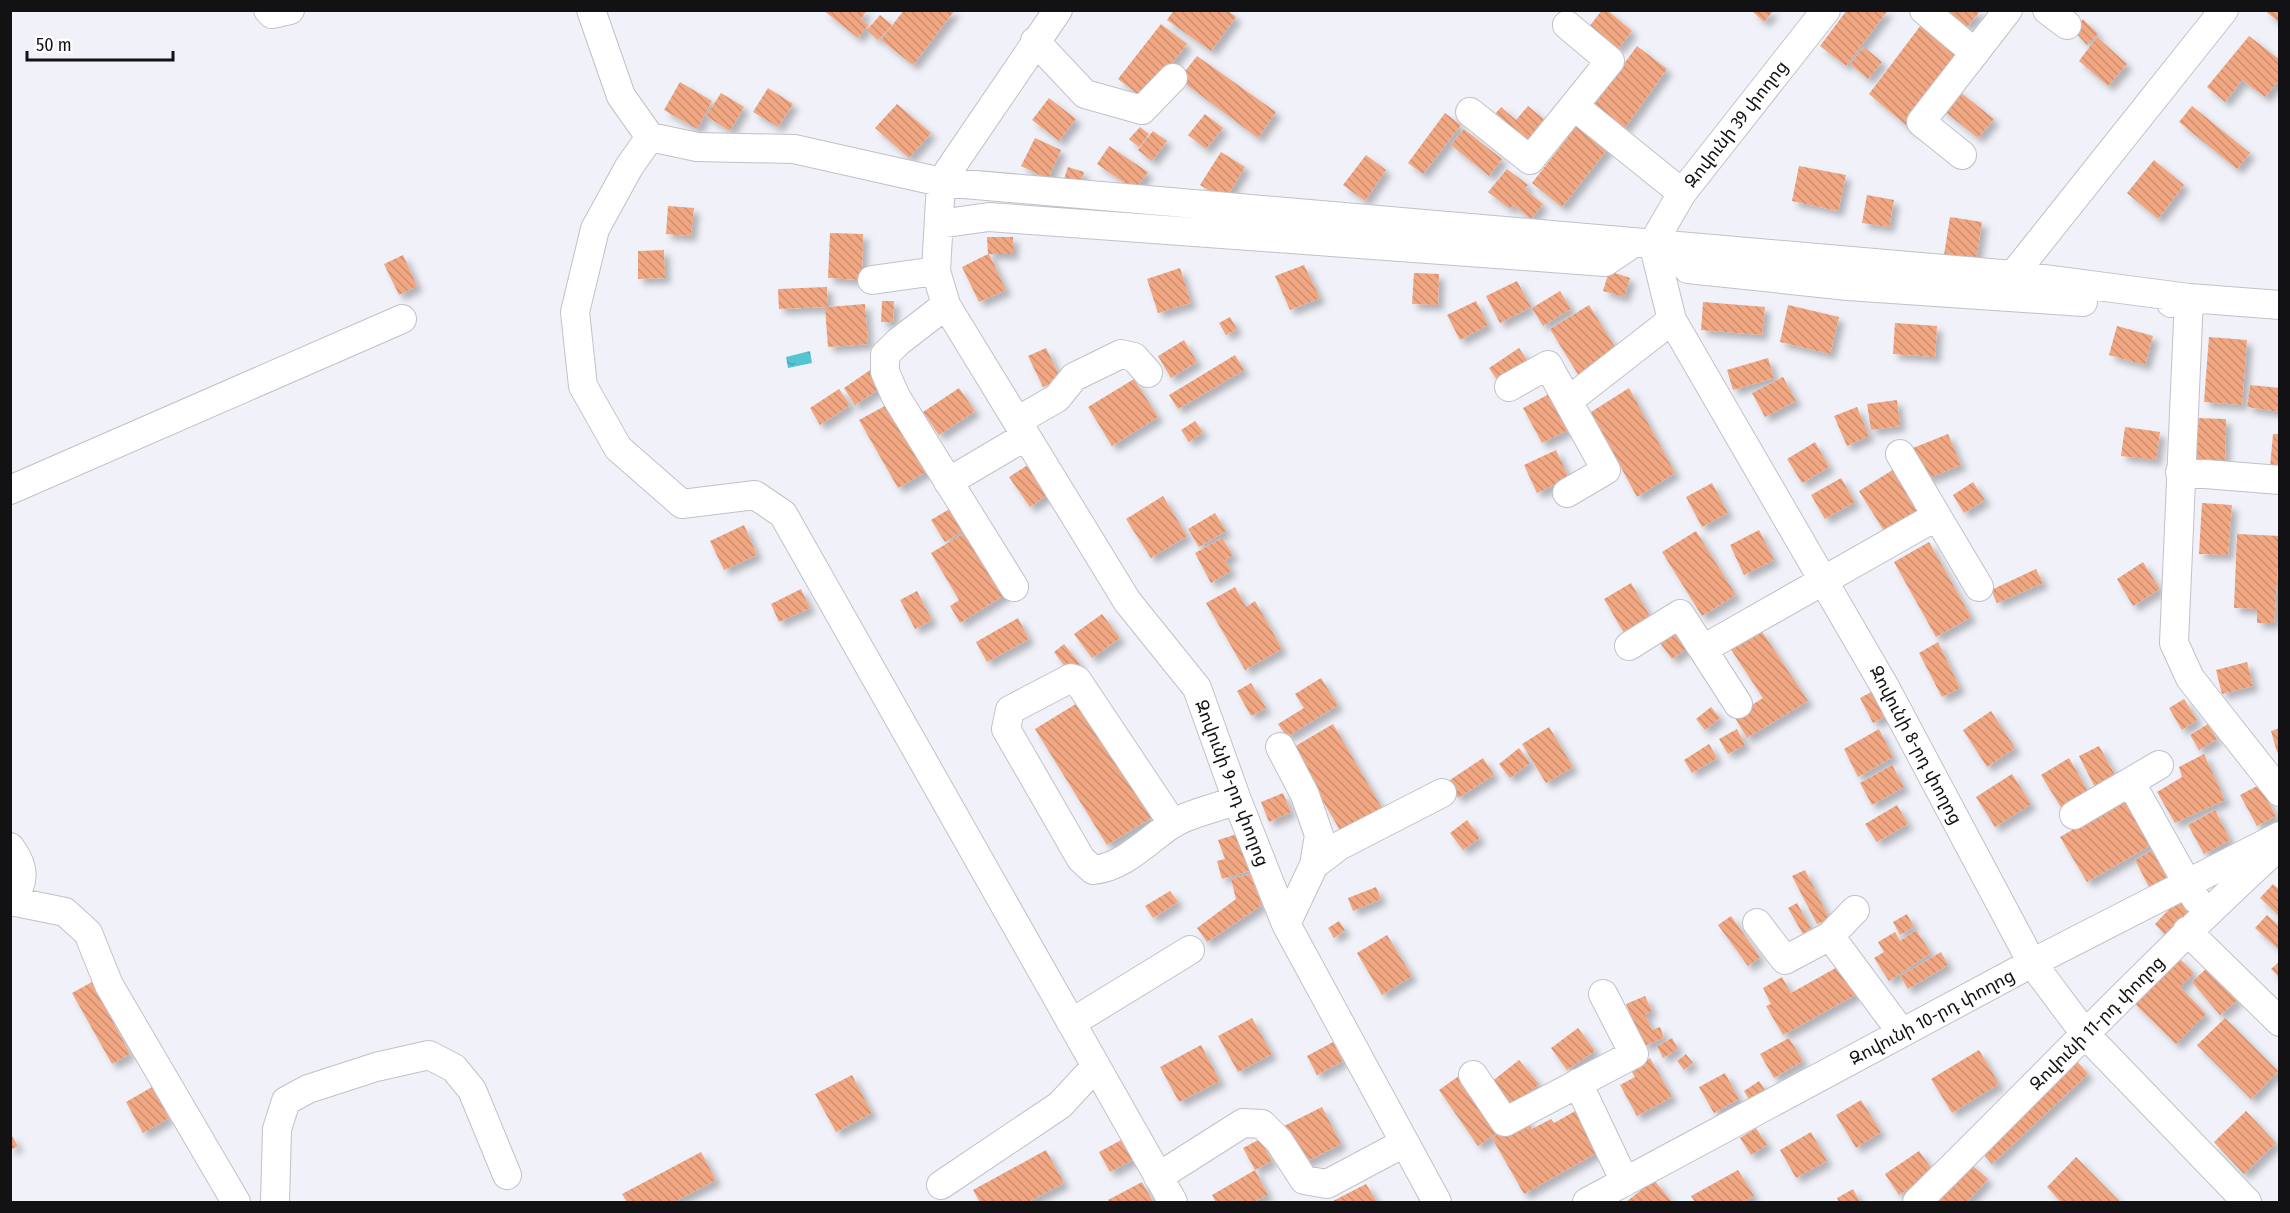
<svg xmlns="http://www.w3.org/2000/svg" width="2290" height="1213" font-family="'Fira Sans Condensed','Noto Sans Armenian',sans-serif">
<defs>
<pattern id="water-ripples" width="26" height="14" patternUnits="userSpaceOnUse" patternTransform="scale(1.5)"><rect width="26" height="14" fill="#55c4d1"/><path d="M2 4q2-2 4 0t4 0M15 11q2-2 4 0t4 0" fill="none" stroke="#49a7b3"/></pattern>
<pattern id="building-back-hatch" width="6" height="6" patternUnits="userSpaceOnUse" patternTransform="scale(1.5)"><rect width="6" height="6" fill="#f1a782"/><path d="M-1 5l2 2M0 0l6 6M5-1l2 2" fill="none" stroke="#ce8f6f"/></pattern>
<filter id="shadow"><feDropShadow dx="5.5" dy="5.5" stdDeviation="3" flood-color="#0004"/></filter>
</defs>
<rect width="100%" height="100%" fill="#f1f1f9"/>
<path fill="url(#water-ripples)" d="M810,351L812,363L788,368L786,357Z"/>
<path fill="url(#building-back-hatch)" filter="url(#shadow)" d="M823,10H867L861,19L868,25L858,38Z
M904,10H955L913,65L881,40Z
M1174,10H1227L1236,17L1211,51L1167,20Z
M1602,10H1607L1632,31L1618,49L1589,27Z
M1751,10H1774L1764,22Z
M1847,10H1888L1846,66L1820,46Z
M1947,10H1981L1967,27Z
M2264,10H2280V23Z
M880,15L892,25L878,40L867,30Z
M1927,17L1970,54L1914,132L1869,94Z
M2083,19L2098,34L2087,45L2074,31Z
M1161,24L1187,44L1144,99L1118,79Z
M2249,36L2280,60V79L2265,97L2242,80L2225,102L2207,87Z
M2097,37L2127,64L2108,86L2079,61Z
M1637,46L1667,69L1624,129L1593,106Z
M1864,47L1882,62L1868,79L1850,64Z
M1197,56L1276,112L1258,138L1179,79Z
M680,82L712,101L697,129L664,110Z
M768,88L793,104L778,127L753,112Z
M1955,88L1994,119L1978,138L1939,107Z
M721,93L744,107L730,131L706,116Z
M1049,98L1076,119L1059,141L1032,120Z
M897,104L931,133L909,158L875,128Z
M1528,106L1545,120L1523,146L1491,119L1501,107L1516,120Z
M2192,106L2250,153L2237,169L2179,122Z
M1445,113L1461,125L1423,174L1408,163Z
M1205,114L1223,128L1206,149L1188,135Z
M1578,124L1609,147L1562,207L1532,183Z
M1140,127L1149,134L1139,147L1129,139Z
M1464,129L1502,159L1489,176L1451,145Z
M1153,131L1167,141L1152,161L1138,150Z
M1035,138L1061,150L1048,179L1021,166Z
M1109,146L1148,172L1135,190L1097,164Z
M1221,152L1245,167L1225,200L1200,185Z
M1366,155L1386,170L1365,201L1343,185Z
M2154,160L2184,185L2158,219L2127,193Z
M1799,166L1846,175L1838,211L1792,201Z
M1068,167L1084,172L1078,190L1062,185Z
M1507,169L1528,185L1525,189L1543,204L1531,219L1513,205L1510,209L1488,192Z
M1867,195L1894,200L1889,227L1862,223Z
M668,206L694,208L691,236L666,234Z
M1950,217L1982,222L1976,260L1944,255Z
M830,233L863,234L862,280L828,278Z
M987,237H1013V254H989L1006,290L979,302L962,267L988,254Z
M664,250L665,278L638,279V251Z
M403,255L417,286L399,295L384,264Z
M1304,265L1320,298L1290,310L1275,276Z
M1180,268L1191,303L1158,313L1147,279Z
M1609,271L1630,278L1624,297L1603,291Z
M1414,273L1439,274L1438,305L1412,304Z
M1517,281L1531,307L1500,323L1486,296Z
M827,287L828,307L865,304L868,344L828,347L825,307L779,309L778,289Z
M1560,291L1571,309L1543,326L1532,308Z
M882,301H894L893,322H881Z
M1476,301L1488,325L1460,340L1447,315Z
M1703,302L1765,307L1762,335L1701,330Z
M1589,305L1618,352L1579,376L1550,329Z
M1788,305L1839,317L1830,354L1780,342Z
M1230,317L1237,329L1226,335L1219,323Z
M1895,323L1937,326L1935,357L1893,354Z
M2117,326L2153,336L2145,365L2109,355Z
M2209,337L2247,340L2242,405L2204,402Z
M1184,340L1197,362L1171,378L1158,356Z
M1046,348L1061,379L1043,387L1028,356Z
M1519,348L1529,363L1499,383L1489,368Z
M1235,355L1244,370L1178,409L1169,395Z
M1768,358L1774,378L1733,390L1727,370Z
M876,366L888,383L855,405L844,388Z
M1783,377L1796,401L1765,417L1752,393Z
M1134,379L1158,417L1112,446L1088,407Z
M2250,385L2280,388V412L2247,407Z
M959,388L975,411L939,435L923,412Z
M1629,388L1675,473L1637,497L1591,412Z
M839,389L850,405L820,425L810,408Z
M1549,394L1568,430L1542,443L1523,408Z
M1897,400L1900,426L1871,430L1867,404Z
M892,402L931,469L898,488L859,420Z
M1857,407L1869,436L1847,446L1834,416Z
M2194,418L2226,419L2225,461L2193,460Z
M1195,421L1203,432L1189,442L1181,430Z
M2125,427L2160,432L2156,460L2121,456Z
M1948,434L1961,465L1926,479L1913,448Z
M2273,434H2280V469L2270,468Z
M1815,442L1829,467L1802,483L1787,459Z
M1556,450L1569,478L1537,493L1524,465Z
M1031,463L1051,492L1030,507L1009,477Z
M1894,469L1919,510L1884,531L1859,491Z
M1841,478L1855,502L1825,519L1811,495Z
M1973,482L1985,500L1964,513L1953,495Z
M1712,483L1728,513L1702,527L1686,497Z
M1163,496L1187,536L1151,558L1126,519Z
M2202,503L2232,505L2228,555L2199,554Z
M956,505L969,527L945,542L931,520Z
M1215,513L1226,531L1199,547L1188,529Z
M744,525L757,555L724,570L710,541Z
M974,527L1006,594L960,623L950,606L959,600L931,553Z
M1759,530L1774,560L1744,575L1730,545Z
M1696,531L1736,595L1702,616L1662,552Z
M2237,534L2280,536L2274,623H2257V609L2234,608Z
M1222,538L1233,555L1225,560L1231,571L1211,583L1195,553Z
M1929,542L1971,617L1936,637L1894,562Z
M2143,562L2160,589L2133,606L2117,579Z
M2036,569L2043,583L1997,603L1991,590Z
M1631,583L1651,618L1624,633L1604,599Z
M1235,587L1246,607L1255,601L1282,649L1245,670L1206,603Z
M801,589L810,608L779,622L771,604Z
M917,591L932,620L915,629L900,600Z
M1102,614L1120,638L1092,658L1074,634Z
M1018,618L1029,639L987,662L976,642Z
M1676,626L1690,646L1672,659L1657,639Z
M1761,630L1808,701L1747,738L1734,716L1763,698L1730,648Z
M1938,642L1960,688L1942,697L1919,653Z
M1064,644L1080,664L1069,672L1054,652Z
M2247,662L2253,686L2222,694L2216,670Z
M1321,678L1338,705L1287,737L1278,724L1304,708L1295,694Z
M1251,683L1266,708L1251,716L1237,691Z
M1875,690L1888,715L1873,723L1860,698Z
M2184,699L2197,720L2182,730L2169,708Z
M1079,702L1151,818L1107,845L1035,729Z
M1711,707L1720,718L1705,730L1696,719Z
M1991,711L2015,748L1987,767L1963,730Z
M1333,724L1382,808L1341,832L1292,748Z
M2208,724L2217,739L2199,750L2190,735Z
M1549,727L1573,767L1546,783L1522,744Z
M2280,728V751L2277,752L2271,731Z
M1737,729L1745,745L1728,754L1719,739Z
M1879,729L1893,757L1858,777L1844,749Z
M1709,744L1717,758L1692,773L1684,760Z
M2099,746L2120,784L2099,795L2079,756Z
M1519,748L1530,763L1510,778L1499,764Z
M2204,754L2225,800L2175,823L2157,792L2182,777L2179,767Z
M1483,758L1494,775L1458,798L1447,782Z
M2069,758L2089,793L2062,809L2041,775Z
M1892,765L1904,787L1872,805L1860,783Z
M2012,774L2031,804L1995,827L1976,797Z
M2259,785L2276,816L2257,826L2240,795Z
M1283,793L1291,812L1269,822L1261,802Z
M2127,798L2153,844L2087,882L2060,837Z
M1897,805L1908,824L1877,842L1865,824Z
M2215,810L2230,840L2204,854L2188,825Z
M1467,820L1480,838L1463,850L1450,833Z
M1237,834L1249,871L1222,879L1217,861L1225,859L1218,840Z
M2154,849L2169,876L2149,887L2135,860Z
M1805,870L1829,918L1817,924L1792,876Z
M1250,874L1262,905L1207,942L1197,928L1236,899L1231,879Z
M2273,884L2280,890V917L2260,898Z
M1376,887L1381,899L1353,911L1348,898Z
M1170,891L1178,902L1153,918L1145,906Z
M2179,899L2193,913L2168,938L2155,924Z
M1797,903L1811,928L1803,934L1788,908Z
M1907,914L1914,927L1900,935L1893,922Z
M2267,915L2280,927L2278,949L2255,928Z
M1731,916L1760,957L1748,966L1718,925Z
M1339,921L1345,930L1334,938L1328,928Z
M1916,930L1931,953L1889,981L1874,958L1884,952L1878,942L1895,932L1900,941Z
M1387,935L1412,976L1382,995L1357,953Z
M1941,952L1948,965L1908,989L1900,976Z
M2177,956L2194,973L2180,987L2206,1014L2176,1044L2132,1001Z
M2280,961V978L2271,969Z
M1841,965L1857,994L1783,1035L1766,1006L1771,1004L1763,988L1782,977L1791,993Z
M2208,967L2238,1000L2220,1015L2192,982Z
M92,982L130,1054L112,1064L72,993Z
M1645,996L1652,1011L1645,1014L1652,1030L1660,1027L1664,1038L1644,1046L1626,1004Z
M1252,1018L1272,1054L1238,1072L1218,1036Z
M2225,1018L2278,1071L2251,1099L2197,1045Z
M1578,1028L1595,1051L1567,1070L1551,1048Z
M1672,1038L1678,1049L1663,1058L1657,1046Z
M1789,1038L1803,1061L1774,1078L1760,1054Z
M1333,1042L1343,1061L1317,1075L1307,1056Z
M1201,1045L1220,1081L1179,1102L1160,1067Z
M1979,1050L1999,1084L1952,1113L1931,1079Z
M1686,1054L1693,1063L1684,1070L1677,1061Z
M1650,1058L1672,1097L1637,1116L1620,1085L1635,1077L1630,1069Z
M1519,1060L1539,1084L1510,1108L1490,1083Z
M2077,1061L2088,1074L1992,1164L1981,1152Z
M1463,1073L1502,1129L1478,1146L1439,1090Z
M1725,1073L1739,1099L1714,1113L1699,1087Z
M852,1075L872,1113L836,1132L815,1094Z
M1759,1081L1769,1096L1753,1106L1744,1091Z
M152,1087L169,1118L143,1133L126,1102Z
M1861,1100L1881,1132L1856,1148L1836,1115Z
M1322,1107L1341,1144L1304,1163L1284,1126Z
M1577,1110L1600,1151L1524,1194L1492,1138L1510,1126L1527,1119L1532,1129L1551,1119L1554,1123Z
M2246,1111L2276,1143L2244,1174L2214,1142Z
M1756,1128L1767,1145L1751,1155L1740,1138Z
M1811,1132L1827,1161L1796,1178L1780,1150Z
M10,1133L18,1146L10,1150Z
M1123,1139L1134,1159L1110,1172L1099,1152Z
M1260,1139L1272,1161L1255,1170L1243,1148Z
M1046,1150L1064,1183L1028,1202H980L973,1190Z
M1919,1151L1934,1172L1899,1195L1885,1174Z
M701,1152L716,1180L674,1202H627L622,1194Z
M2076,1157L2120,1202H2061L2047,1187Z
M1966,1160L1988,1179L1967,1202H1928Z
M1255,1170L1268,1195L1253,1202H1238L1237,1199L1230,1202H1216L1212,1195Z
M1738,1170L1754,1196L1743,1202H1695L1691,1196Z
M1654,1180L1672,1202H1626Z
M1142,1182L1153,1202H1110L1108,1200Z
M1366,1184L1377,1202H1331Z
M1853,1189L1860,1202H1839L1837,1198Z"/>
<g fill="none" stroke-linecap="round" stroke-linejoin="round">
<defs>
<path id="minor" d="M268,10L272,14L290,10
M591,10L621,96L650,137L697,147L794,149L941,182L2013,275L2189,298L2280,305
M1058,10L941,182L936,271L946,305L1127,601L1197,688L1237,800L1286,924L1437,1202
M1826,10L1682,193L1653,243L1672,320L1885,687L2032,963L2086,1035L2247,1202
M1924,10L1975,53
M2047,10L2067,25
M1035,41L1085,94L1142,110L1173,78
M1574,106L1682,193
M1470,112L1530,160L1610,61L1567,25
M650,137L629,167L595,229L575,312L583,386L618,448L682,504L755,495L783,514L1173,1202
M1962,155L1921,122L2008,10
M939,224L989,217L1605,262L1635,242
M1668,245L1688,269L1848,286L2083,302
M872,280L936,271
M2007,290L2013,275L2224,10
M2171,303L2189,298L2174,643L2190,678L2280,792
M946,305L898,342L885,355V372L896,397L1014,587
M1509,387L1548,365L1606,470L1567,493
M1568,401L1672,320
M1017,421L1057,398L1074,377L1121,354L1134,357L1148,373
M1900,454L1979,587
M2180,472L2280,480
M948,482L1026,436
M10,490L402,319
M1629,646L1680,614L1738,704
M1703,649L1937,516
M1280,747L1305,795L1319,835L1314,865
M2131,783L2196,899
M2074,815L2159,765
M1173,824L1077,680L1071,678L1010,710L1006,729L1081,859L1093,870C1124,867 1147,841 1172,824C1190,813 1217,808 1237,800
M10,847C25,867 26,882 10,902
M11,901L65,912L88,933L109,985L236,1202
M1757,923L1785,960L1830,936L1855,910
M1286,924L1314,865L1339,846L1442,793
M2187,931L2280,1022
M1830,936L1902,1033
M1071,1023L1190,950
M1473,1075L1505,1122L1634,1054L1603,994
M1578,1083L1625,1182
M1158,1177L1243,1123L1262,1124L1279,1141L1304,1180L1327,1184L1404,1143
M941,1185L1060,1105L1096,1066
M275,1202L277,1129L286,1101L308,1089L376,1067L429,1055L454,1068L472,1090L507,1175
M1587,1202L2032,963L2280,836
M1917,1202C2037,1084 2153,962 2277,848"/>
</defs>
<use href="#minor" stroke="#c1c1c9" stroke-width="30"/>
<use href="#minor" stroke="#fff" stroke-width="28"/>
</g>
<g text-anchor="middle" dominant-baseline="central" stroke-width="6" stroke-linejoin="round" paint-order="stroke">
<g font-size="18" fill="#121215" stroke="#fff">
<text transform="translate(1736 124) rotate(-52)">Զովունի 39 փողոց</text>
<text transform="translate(1916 745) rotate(62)">Զովունի 8-րդ փողոց</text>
<text transform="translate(1232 783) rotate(69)">Զովունի 9-րդ փողոց</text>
<text transform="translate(1932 1017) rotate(-28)">Զովունի 10-րդ փողոց</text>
<text transform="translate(2097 1023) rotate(-45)">Զովունի 11-րդ փողոց</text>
</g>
</g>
<rect width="2290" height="1213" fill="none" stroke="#121215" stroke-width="24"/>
<path d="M27 51v9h146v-9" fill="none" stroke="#121215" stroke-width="3"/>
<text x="36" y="51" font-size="18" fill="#121215" stroke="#ffffff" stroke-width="4.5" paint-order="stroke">50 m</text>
</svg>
